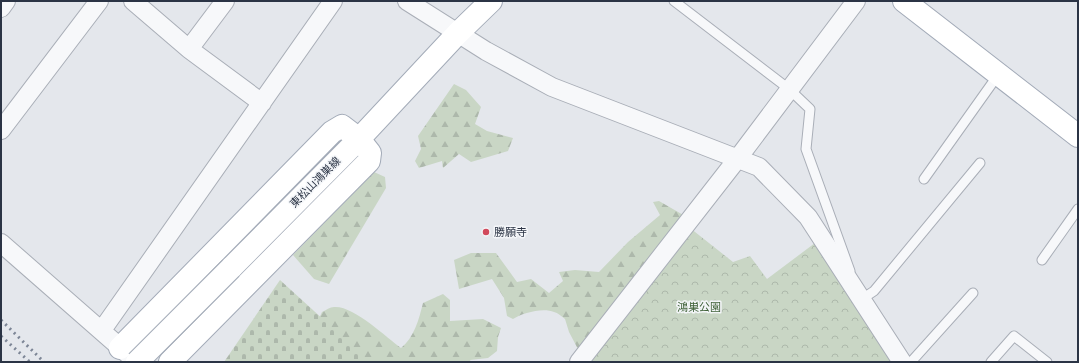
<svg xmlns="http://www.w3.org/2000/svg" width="1079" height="363" font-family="'IBM Plex Sans','Noto Sans JP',sans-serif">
<defs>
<pattern id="forest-firs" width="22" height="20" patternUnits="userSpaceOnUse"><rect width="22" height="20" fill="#c9d6c5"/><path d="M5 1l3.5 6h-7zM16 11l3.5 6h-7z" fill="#adb8ab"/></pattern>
<pattern id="cemetery-stones" width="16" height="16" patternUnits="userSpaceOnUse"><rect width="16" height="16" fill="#c9d6c5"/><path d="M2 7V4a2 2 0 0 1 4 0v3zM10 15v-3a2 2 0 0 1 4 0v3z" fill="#adb8ab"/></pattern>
<pattern id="park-crowns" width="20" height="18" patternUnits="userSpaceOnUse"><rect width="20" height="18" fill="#c9d6c5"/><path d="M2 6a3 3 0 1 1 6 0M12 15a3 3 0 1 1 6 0" fill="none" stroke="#adb8ab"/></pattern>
</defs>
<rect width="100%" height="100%" fill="#e4e7ec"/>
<path fill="url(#forest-firs)" d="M454,84L466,90L481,107L475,124L487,131L513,138L508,151L471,162L459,154L443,168L442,161L419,168L415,161L421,149L418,136Z
M374,172L385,177L386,188L329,284L314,279L293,255Z
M659,201L685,216L579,351L569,332L565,319C561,316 558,313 554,312C543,307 522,313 513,319L507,316L504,298L492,279L459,289L454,260L471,253H496L517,282L531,279L549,293L563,281L559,272L575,270L599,272L628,242L660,215L653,202Z
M443,294L450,300V321L483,319L501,328L498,337L497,351L488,358L470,360L471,362H355L315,327L322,312C326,310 330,307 334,307C353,305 386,337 401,348C414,338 419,319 423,303Z"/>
<path fill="url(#cemetery-stones)" d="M280,280L370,362H224Z"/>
<path fill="url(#park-crowns)" d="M690,228L733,262L750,256L767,279L815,243L894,362H583Z"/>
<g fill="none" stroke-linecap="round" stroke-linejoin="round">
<defs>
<path id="lane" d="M674,1L789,89L810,109L806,149L850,271
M924,179L998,75
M1042,260L1078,209
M862,299L874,291L980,163
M911,362L973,293
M991,362L1014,336L1047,362"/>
<path id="street" d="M133,1L189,49L262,103
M407,1L486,51L552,87L759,167L808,217L902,362
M1,8L6,1
M189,49L225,1
M1,130L99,1
M1,243L130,356
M102,330L333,1
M579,362L738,158L856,1"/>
<path id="primary" d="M904,1L1078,136
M231,268L359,139L458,33L491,1
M120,348L332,132L342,126L359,139L370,153L369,161L170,362"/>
</defs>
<use href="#lane" stroke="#a9aeb7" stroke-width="11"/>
<use href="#street" stroke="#a9aeb7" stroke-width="20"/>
<use href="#primary" stroke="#a3abb8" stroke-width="24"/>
<use href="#lane" stroke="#f7f8fa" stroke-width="9"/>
<use href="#street" stroke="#f7f8fa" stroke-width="18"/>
<use href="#primary" stroke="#fff" stroke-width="22"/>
<path stroke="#7d8696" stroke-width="3" stroke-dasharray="2 4" stroke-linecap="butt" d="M1,320L44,362
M1,336L30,362"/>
<defs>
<path id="primary-bridge" d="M137,362L231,268"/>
</defs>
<use href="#primary-bridge" stroke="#a3abb8" stroke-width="24" stroke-linecap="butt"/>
<use href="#primary-bridge" stroke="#fff" stroke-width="22"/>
</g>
<circle fill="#d1495b" stroke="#f4f6f9" stroke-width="1.5" cx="486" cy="232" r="4"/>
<g text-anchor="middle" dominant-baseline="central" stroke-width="3" stroke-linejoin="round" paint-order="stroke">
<g font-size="11" fill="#2b3445" stroke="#f4f6f9">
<text transform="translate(315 182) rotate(-45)">東松山鴻巣線</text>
</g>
<g font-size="11" fill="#2b3445" stroke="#f4f6f9" text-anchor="start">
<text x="494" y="232">勝願寺</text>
</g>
<g font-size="11" fill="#3f6138" stroke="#f4f6f9">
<text x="699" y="307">鴻巣公園</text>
</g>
</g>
<rect width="1079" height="363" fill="none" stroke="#2b3445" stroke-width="4"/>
</svg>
